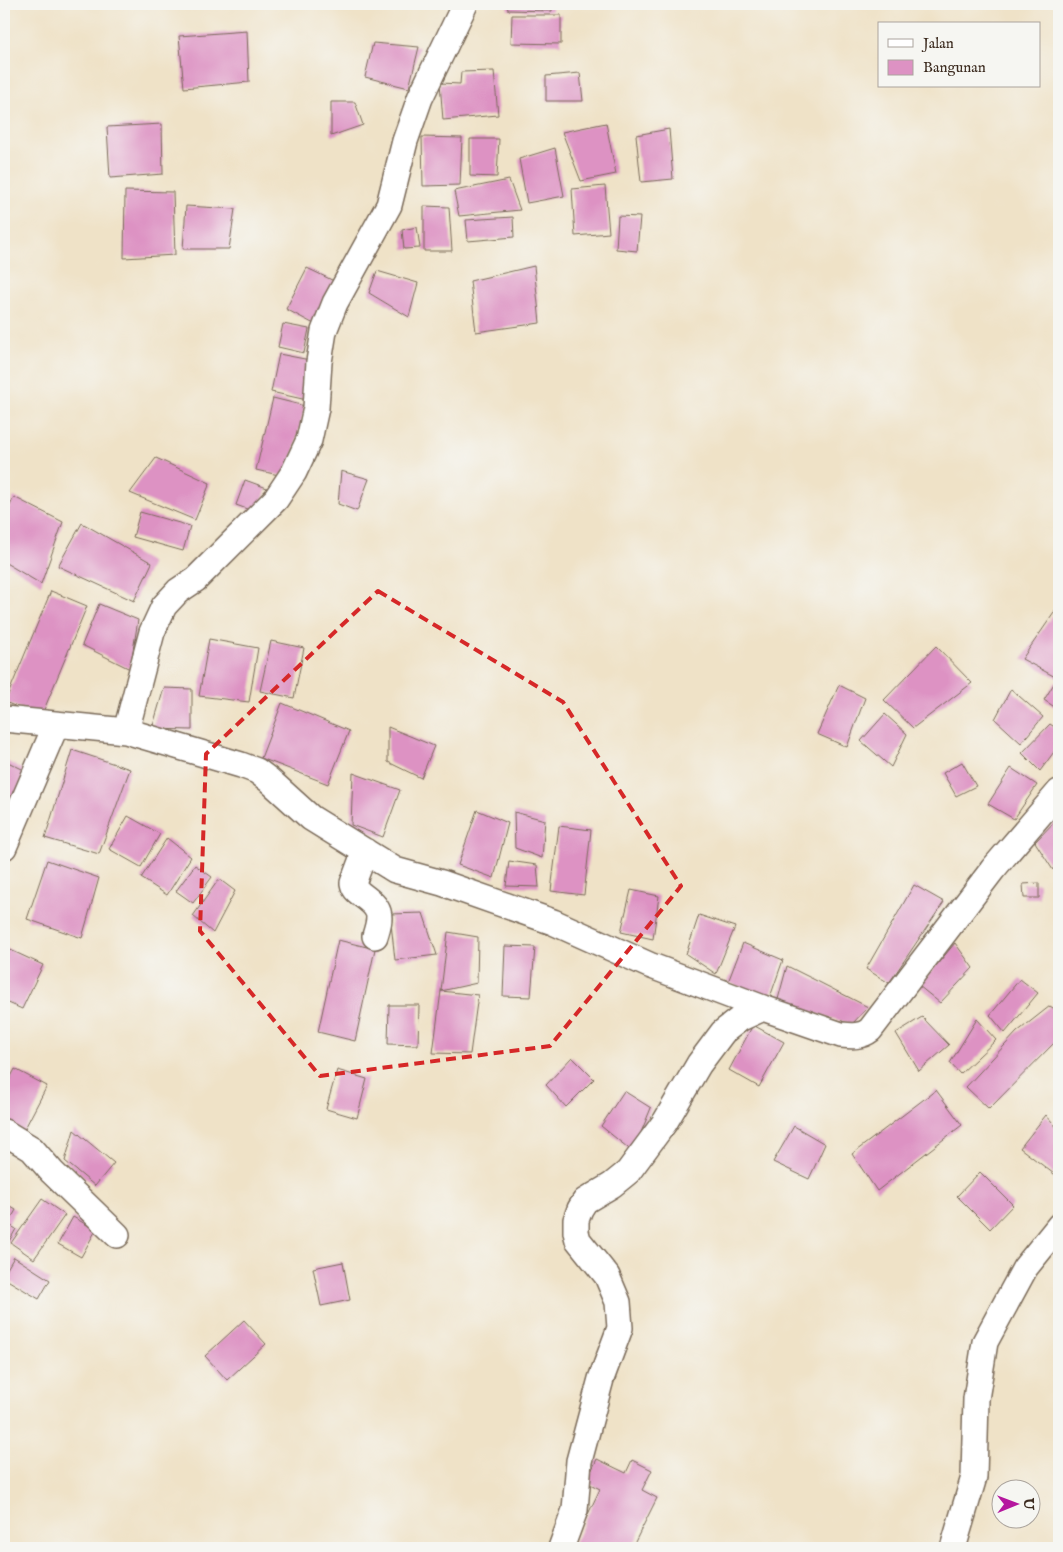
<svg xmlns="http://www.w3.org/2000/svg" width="1063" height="1552" font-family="'IM FELL English',serif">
<rect width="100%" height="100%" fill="#f6f6f2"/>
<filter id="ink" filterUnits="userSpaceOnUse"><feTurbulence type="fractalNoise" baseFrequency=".02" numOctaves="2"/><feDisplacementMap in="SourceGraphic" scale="10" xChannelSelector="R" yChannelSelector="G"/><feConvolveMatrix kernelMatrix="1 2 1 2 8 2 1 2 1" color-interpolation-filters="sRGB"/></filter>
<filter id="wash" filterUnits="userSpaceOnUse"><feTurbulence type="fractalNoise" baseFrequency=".0096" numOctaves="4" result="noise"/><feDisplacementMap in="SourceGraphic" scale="20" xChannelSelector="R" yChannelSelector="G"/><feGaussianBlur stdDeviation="1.12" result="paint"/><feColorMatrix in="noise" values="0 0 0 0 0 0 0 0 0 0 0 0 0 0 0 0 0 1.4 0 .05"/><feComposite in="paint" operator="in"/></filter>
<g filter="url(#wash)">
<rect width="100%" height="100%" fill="#efe2c7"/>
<g id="blocks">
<path fill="#dd92c3" d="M507,4H552V11L508,10Z
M512,15H561V44L511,43Z
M247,31L249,82L184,88L179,36Z
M373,43L419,47L409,88L365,77Z
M494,71L498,115L443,120L440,83L460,84L461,72Z
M580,73L583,101H546V76Z
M331,102H355L363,125L331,136Z
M606,123L616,174L581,181L562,132Z
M162,124L163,174L110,178L107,127Z
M669,129L673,179L641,182L636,135Z
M422,137L462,138L460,185L423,186Z
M470,139H499L497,177L470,176Z
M555,148L564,196L527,203L519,159Z
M509,180L520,210L459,216L454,191Z
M605,186L609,233L575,236L572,189Z
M125,191L173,192L175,255L124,258Z
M186,206L235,209L229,249H183Z
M424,206L449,207L452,251H424Z
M618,216L640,217L637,251L616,249Z
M513,217L514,237L468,241L466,220Z
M417,227L420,248L404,249L402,230Z
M534,266L540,323L476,332L470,281Z
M307,268L336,282L314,324L286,309Z
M377,271L418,283L409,317L369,293Z
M283,324L309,329L304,353L278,347Z
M279,354L315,361L307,400L271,392Z
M273,398L305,406L288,477L256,470Z
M156,458L210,483L195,520L130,493Z
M341,471L369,479L357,511L338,504Z
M245,480L267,488L258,513L236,505Z
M14,497L63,522L41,584L4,562V518Z
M140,512L190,526L183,551L133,537Z
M82,523L152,563L134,601L58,566Z
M51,591L87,606L41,717L5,702Z
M99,604L138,620L130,669L82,645Z
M1056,610L1059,612V679L1022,659Z
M209,639L258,648L249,702L199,696Z
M271,641L304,648L294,698L260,691Z
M936,646L972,683L913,728L884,700Z
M1055,682L1059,685V710L1044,700Z
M839,685L865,698L847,747L817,734Z
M164,688L192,689V730L152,729Z
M1011,689L1043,717L1021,743L995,719Z
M282,703L349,731L328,784L261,758Z
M885,714L907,734L891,767L861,741Z
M1050,724L1059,730V745L1040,771L1022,753Z
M388,727L434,746L421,778L388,762Z
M72,750L130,769L99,854L45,838Z
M4,760L30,773L6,813L4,812Z
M962,762L976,786L956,796L943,773Z
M1011,768L1037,785L1014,819L988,804Z
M353,773L400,790L383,837L351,825Z
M477,810L508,823L494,878L458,865Z
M514,812L545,820L542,858L515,848Z
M128,816L160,834L141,867L109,849Z
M1059,817V863L1053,870L1035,842Z
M559,826L591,830L584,895L551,891Z
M167,838L191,857L167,895L141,878Z
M47,860L99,878L82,938L27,919Z
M509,861L537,865L539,887L506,886Z
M195,865L212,877L193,903L176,891Z
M219,879L235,891L213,933L193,916Z
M1039,883V898H1024L1023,884Z
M914,885L944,902L889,983L866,969Z
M631,890L659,896L653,939L621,932Z
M423,913L437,955L395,960L390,914Z
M699,915L735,927L716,974L686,954Z
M448,932L478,937L477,983L441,991Z
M338,940L375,949L355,1041L318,1032Z
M743,943L783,960L769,1000L728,982Z
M955,943L973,968L940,1003L919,986Z
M505,946L535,947L531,997L503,996Z
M4,947L43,965L22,1009L4,1001Z
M787,966L815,980L868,1007L852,1024L777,1003Z
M1020,979L1038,993L1005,1033L990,1015Z
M441,991L478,995L470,1054L433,1053Z
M389,1005H419L418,1045L388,1044Z
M1050,1006L1059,1012V1038L989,1109L966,1087L1017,1032Z
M922,1017L949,1045L919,1071L896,1033Z
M977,1019L996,1040L960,1074L950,1063Z
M753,1025L784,1042L759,1087L729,1070Z
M572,1057L594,1079L566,1107L546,1085Z
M15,1069L47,1086L23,1132L4,1121V1090Z
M337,1070L367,1079L357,1118L326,1109Z
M936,1090L962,1125L877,1191L852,1154Z
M624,1091L651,1108L633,1152L601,1126Z
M1046,1115L1059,1130L1058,1177L1020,1148Z
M794,1126L825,1144L809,1179L773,1162Z
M74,1130L114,1163L95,1186L65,1161Z
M980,1172L1013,1205L990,1229L957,1196Z
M42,1199L65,1215L34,1259L11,1243Z
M4,1203L16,1210L8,1224L16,1229L4,1250Z
M73,1217L96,1230L81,1257L58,1244Z
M14,1257L50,1280L39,1299L4,1278V1274Z
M343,1262L350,1300L321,1306L313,1268Z
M244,1320L266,1344L227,1380L205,1356Z
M597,1459L626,1473L632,1460L652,1470L642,1490L657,1498L632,1548H572L600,1489L586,1482Z"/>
</g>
</g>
<g filter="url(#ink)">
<use href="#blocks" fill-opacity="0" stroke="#7a6a59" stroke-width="1"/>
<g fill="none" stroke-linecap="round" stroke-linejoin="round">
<defs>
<path id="street" d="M4,719L126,731L241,765L257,771L269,780L311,818L395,870L442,883L553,922L649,965L763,1008L841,1035C852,1036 861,1037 870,1030L993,869L1059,792
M126,731L152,632L164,606L178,591L196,579L276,499L294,472L309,440L316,408L319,362L324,331L335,303L389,205L405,141L420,98L465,4
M4,847L56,725
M365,851L353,883C354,889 357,891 362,895C381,909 382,914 375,936
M4,1132L32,1149L52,1172L117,1235
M561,1548L575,1510L579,1461L601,1379L620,1328L618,1302L607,1276L578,1240L576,1232V1220L580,1209L585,1201L612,1185L628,1172L665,1122L699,1064L723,1032L741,1018L763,1008
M953,1548L974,1477L976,1399L985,1342L1025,1268L1059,1226"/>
</defs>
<use href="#street" stroke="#7a6a59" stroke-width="28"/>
<use href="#street" stroke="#fff" stroke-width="25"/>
</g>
</g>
<path fill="none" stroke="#d62828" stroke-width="4" stroke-dasharray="10 6" stroke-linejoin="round" d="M378,591L563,702L681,886L550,1046L320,1076L200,931L206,754Z"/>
<rect width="1063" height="1552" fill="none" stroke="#f6f6f2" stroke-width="20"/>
<rect x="878" y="22" width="162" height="65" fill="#f6f6f2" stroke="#aba49d"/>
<rect x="888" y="39" width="25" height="8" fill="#ffffff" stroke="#aba49d"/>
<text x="923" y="48" font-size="15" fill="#3b2a1e">Jalan</text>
<rect x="888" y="60" width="25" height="15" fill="#dd92c3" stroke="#aba49d"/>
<text x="923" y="72" font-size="15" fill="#3b2a1e">Bangunan</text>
<g transform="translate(1016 1504) rotate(89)"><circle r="24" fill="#f6f6f2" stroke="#aba49d"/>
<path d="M0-4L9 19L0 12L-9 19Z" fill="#b5179e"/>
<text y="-8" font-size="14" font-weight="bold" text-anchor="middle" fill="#3b2a1e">U</text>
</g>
</svg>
